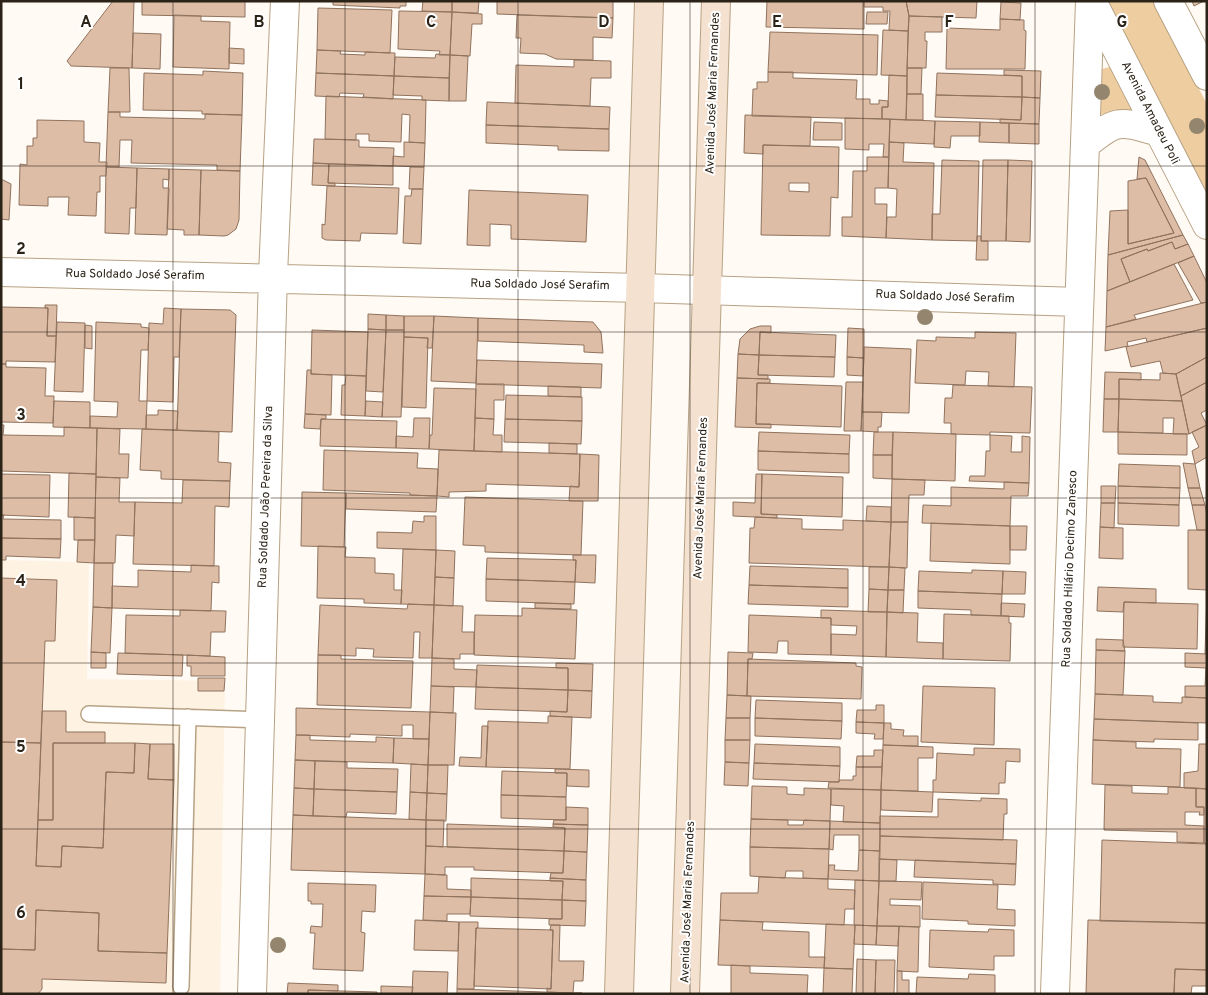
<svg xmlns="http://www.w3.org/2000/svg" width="1208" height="995" font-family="Overpass,sans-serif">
<rect width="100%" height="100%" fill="#fffaf4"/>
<path fill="#fef3e3" d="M1,560L89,562L87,679L225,681L220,994H1Z"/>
<path fill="#eecea1" d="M1106,1H1153L1207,104V196Z
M1113,66L1137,113L1118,110L1099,115V77L1102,69Z"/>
<path fill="#ddbda6" stroke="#90735e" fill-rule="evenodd" d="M113,1H134L132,68L71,66L67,61Z
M142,1H245V17L142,15Z
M333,1H406V6H400V8L333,5Z
M423,1H452V12L422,11Z
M452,1H479L478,13L452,12Z
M497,1H613V18L497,14Z
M767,1H864V29L766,27Z
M864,1H906L909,16L908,31L889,30L890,11H883V7H864Z
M906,1H977L976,18L909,16Z
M1192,1H1204L1194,6Z
M1001,2L1021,3L1020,20L1000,19Z
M318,8L392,10L390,53L317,50Z
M399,11L452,12L450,55H439L440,51L398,49Z
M452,12L482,14V24H472L470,56L450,55Z
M867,12H888L887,24H866Z
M174,15L201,16V21L230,22L229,69L173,67Z
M517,15L613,18L612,38L593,37V60L556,59L545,54L520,53L521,38H516Z
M909,16L942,17V32H925V41H927L926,68H907Z
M1000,19L1024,20V30L1026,31L1025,69H946L947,28L1000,30Z
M883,30L908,31L907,76L881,75Z
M770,32L878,35L877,75L768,72Z
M133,33L161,34L160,69L132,68Z
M229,48L244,49V64L229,63Z
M317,50L341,51L340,54L365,55V52L395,53L394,76L316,73Z
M436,54L450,55L449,78L394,76L395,57L435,58Z
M450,55L468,56L466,101H449Z
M574,60L611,61V78H591L590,106L515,103L516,65L574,67Z
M110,68H129L130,112H108Z
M907,68H922L921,94H907Z
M1004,70L1041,71L1040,98L1022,97V76L1004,75Z
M203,71L243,73L242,115L202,114V111L143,110L144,73L203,75Z
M768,72H793V78L857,80L856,99H870V104H879V100L888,101V107H882V119L752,116L753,89H757V82H768Z
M316,73L394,76L393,99L363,97L364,94L340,93L339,97L315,96Z
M937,73L1022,76V97L936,95Z
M889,75L907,76L906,120L882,119V107H888Z
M394,76L449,78V101L422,100V96L393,95Z
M907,94H923V120H906Z
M936,95L1022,97L1021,120L935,117Z
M326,96L426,100L425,143L409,142L410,115L402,114L401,142L369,141V134H356V140L325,139Z
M1022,97L1040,98L1039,124L1000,123V119L1021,120Z
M487,102L610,107L609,129L486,125Z
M108,112H120V117L205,119V114L242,115L240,171L217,170V165L131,163L132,140H120L119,167H106Z
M745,115L811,117L810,146L763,145V154L744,153Z
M845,118L890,119L889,157H883L884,144H869V150L845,149Z
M890,119L935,121L934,144L889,142Z
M37,120L84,121V142L100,143L99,162H107L106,176H100V192H97L96,216L68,215L69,197H48V206L19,205L20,164L27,165V146H33V138H37Z
M935,121L980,122V136H951L950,148L934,147Z
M814,122L842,123V140H813Z
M980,122L1009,123V143L979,142Z
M1009,123L1039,124V144L1009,143Z
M486,125L609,129V151L558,150V146L486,143Z
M314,139L359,140V147L394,148L393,166L313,163Z
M404,142L425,143L424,167L393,166V156L404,157Z
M889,142L904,143L903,162L934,163L932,240L886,238L887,217H896L897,189L888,188Z
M763,145L839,147L838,198L831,197L830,236L761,235ZM789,183H809V192L789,191Z
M867,157H889L888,188H875V204H887L886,238L842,236V217H852L853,171H867Z
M1139,157L1145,160L1183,235L1108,255L1110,211L1128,210V244L1174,233L1146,178L1137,179Z
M942,160L979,161L977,241L932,240V214H940Z
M983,160H1008L1006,241H981Z
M1008,160L1032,161L1030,242L1006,241Z
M313,163L329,164L328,183H335V186L312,185Z
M329,164L393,166V185L328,183Z
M106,167L137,168L136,208H130L129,234L105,233Z
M410,167H424L423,189H409Z
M137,168L169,169V180L163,179V188H169L167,235L135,234Z
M169,169L201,170L199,235H184V230L167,229Z
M201,170L240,171L239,220L236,229L228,235L224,236L199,235Z
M1146,178L1174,233L1128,244V181Z
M1,179L11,184L9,220L1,219Z
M327,186L399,188L397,234L361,233L360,241L326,240L322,238V224L325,225Z
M412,189H423L421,244L403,243L405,196H411Z
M469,190L588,195L586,242L511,239V225L490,224V246L467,245Z
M1183,235L1188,244L1175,249L1172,242L1148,251L1147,249L1121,259L1130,282L1107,291L1108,255Z
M977,236H981V241H988V260H976Z
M1172,242L1175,249L1188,244L1194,256L1130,282L1121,259L1147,249L1148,251Z
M1194,256L1207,283V302L1201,303L1178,263Z
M1174,264L1193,300L1134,315L1136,319L1106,327L1107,291Z
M1207,302V328L1147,342L1146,338L1127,342L1128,346L1105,351L1106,327Z
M45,305H57L56,336H47L48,308H45Z
M1,307L48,308L47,336H56L55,362L6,361V364H1Z
M164,308L181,309L179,357H174L173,402L147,401L149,323L163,324Z
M181,309L230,310L236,315L232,432L177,430Z
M368,314L386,315V330L368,329Z
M386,315L404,316V330H386Z
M404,316H434L432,348H427L428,338L404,337Z
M434,316L478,318L476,383L431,381Z
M478,318L593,322L601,332L603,353L584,352V345L478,341Z
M57,322L85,323L83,392L54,391Z
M96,322L141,324V327L149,328L148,350H141L139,401H147L146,429L90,428V416L117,417L118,402L94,401Z
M85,325L92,326V349L85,348Z
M760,326H771V333L760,332L759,355L738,354L740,339L750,329Z
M848,328L864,329V358L847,357Z
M1207,328V357L1176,374L1163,373L1160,361L1131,367L1126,347Z
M368,329L386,330L383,392L366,391Z
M312,330L368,332L366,376L311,374Z
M386,330H404L401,417H382Z
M760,332L836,335L835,357L759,355Z
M975,332L1016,333L1014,387L988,386L989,372L966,371L965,385L915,383L917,340L936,341V337L975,338Z
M404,337L428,338L426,408L402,407Z
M864,347L911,349L909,413L862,412Z
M738,354L759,355L758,375H768V379L737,378Z
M759,355L835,357L834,377L758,375Z
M847,357L864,358L863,376L847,375Z
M1207,357V382L1181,396L1176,374Z
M477,360L602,364L601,388L476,384Z
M1,364H6V367L46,368L45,396H54L53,423L2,422L1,425Z
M307,370H311V374L332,375L331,415L305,414Z
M1105,372L1141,373V380L1119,379V399H1104Z
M1160,373L1176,374L1182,401L1119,399V379L1160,380Z
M346,375L366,376L365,416L341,415L342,385H345Z
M737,378L770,379V383H757L756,424H771V428L735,427Z
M846,382H863L861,431H844Z
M1207,382V410L1201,413L1207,425L1189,434L1181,396Z
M757,383L842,386L841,427L756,424Z
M476,384H504V400H494V419L475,418Z
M953,385L1032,387L1030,433L990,432V435L951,434V423H944L945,398H952Z
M548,386L581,387V397L548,396Z
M434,388L476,389L474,451L429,449L430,435H432Z
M506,395L582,397V421L505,419Z
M1104,399H1119L1118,432H1103Z
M1119,399L1182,401L1189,434H1173L1174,418H1163V433L1118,432Z
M54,401L90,402V428L53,427Z
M366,401L383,402L382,417L365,416Z
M158,410L178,411L177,430L146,429V415H158Z
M862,412H882L881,427H878V432L861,431Z
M305,414L326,415V419H321L320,429L304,428Z
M414,418H430L429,449L396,448V436L413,437Z
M475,418L494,419L493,435H502V452L474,451Z
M321,419L397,421L396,448L320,446Z
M505,419L582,421L581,444L504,442Z
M1,425H4L3,435L64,436V427L97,428L96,474L1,471Z
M1207,425V457L1195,464L1192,451L1199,447L1192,432Z
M97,428L120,429L119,454H129L128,478L96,477Z
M142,429L219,432L218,462L231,463L230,481L161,479V471L140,470Z
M759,432L850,435L849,454L758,451Z
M874,432H893L892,455H873Z
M893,432L956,434L955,481L892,479Z
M1118,432L1187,434V455L1118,454Z
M990,435L1012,436L1011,452H1022V436L1030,437L1029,483L969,481L970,476H985L986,451H990Z
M549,443L577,444V454L549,453Z
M324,450L418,453L417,468L438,469L437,496L410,495V493L323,490Z
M439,450L580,454L579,487L486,484V491L449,492V497L437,496Z
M758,451L849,454V473L758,470Z
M580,454L599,455L598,501H569L570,486L579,487Z
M873,455H892V479L873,478Z
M1183,463L1195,464L1200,488H1188Z
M1119,464L1180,466V488L1118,486Z
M69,473L96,474L95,518L68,517Z
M1,474L50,475L49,517L1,515Z
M756,474H762L761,514L777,515V518L733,516V502L755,503Z
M762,474L843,477L842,517L761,514Z
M96,477L120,478L119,502H135L134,536L116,535L115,563H94Z
M892,479L925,480L924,495H909L908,522H891Z
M183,480L230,481L229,507L215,506L214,566L133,564L135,502L182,503Z
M1004,482L1029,483L1028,496H1011L1010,526L922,523L923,505L951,506V487L1004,489Z
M1101,486H1116L1115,503H1101Z
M1118,486L1180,488L1179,505L1118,503Z
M1188,488H1200L1205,505H1192Z
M302,492L346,493L344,547L301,546Z
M346,493L437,496L436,512L346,509Z
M465,497L583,501L581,555L485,552V546L463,545Z
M1101,503H1115L1114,528L1100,527Z
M1118,503L1179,505V526L1118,524Z
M1192,505H1205L1207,515V530H1197Z
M867,506L891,507V522L866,521Z
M1,515H4L3,519L61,520V539L1,538Z
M424,516H436V550L377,548V532L412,533L413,521L424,522Z
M74,517L95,518V540H74Z
M755,517L802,519V529L843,530V520L891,522L889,567L749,563L750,528H754Z
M891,522H908L907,568L889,567Z
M931,523L1010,526V564L930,561Z
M1010,526H1027L1026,550H1010Z
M1100,527L1123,528V559L1099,558Z
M1188,530H1207V590L1188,589Z
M1,538L61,539L60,558L6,556V560H1Z
M78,540H95L94,563L77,562Z
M318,546L346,547L345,557L375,558V573L394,574V590H402L401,604L364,603V599L317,598Z
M403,549L436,550L434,605L401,604Z
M436,550L455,551L454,578L435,577Z
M573,555H596L595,583L575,582L576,560H573Z
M487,558L576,560L575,582L486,579Z
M94,563H113L112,608L93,607Z
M191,565L219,566V583L212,582L211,611L112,608V586L138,587V570L191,572Z
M750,566L848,569V588L749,585Z
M869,567H889L888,590L869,589Z
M889,567L905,568L904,590H888Z
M972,570L1003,571L1002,594L918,591L919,571L972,573Z
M1003,571L1026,572L1025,594H1002Z
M435,577L454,578L453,606L434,605Z
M1,578L57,580L55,641H45L41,743L1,742Z
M486,579L575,582L574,604L486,601Z
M749,585L848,588V607L748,604Z
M1098,587L1156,589V603L1124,602L1123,612L1097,611Z
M869,589L888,590L887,612H868Z
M888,590H904L903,613L887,612Z
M918,591L1002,594L1001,616L971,615V610L918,608Z
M1207,592V654H1205Z
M1124,602L1198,604L1197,649L1123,647Z
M535,603L571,604V609L535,608Z
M1001,603L1025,604L1024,617L1001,616Z
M408,604L434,605L432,658H419L420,632H414L413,658L373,657L374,649L356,648V656L318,655L320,605L407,609Z
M434,605L463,606L462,632H474V654H460V659L432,658Z
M93,607L112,608L110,653L91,652Z
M522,608L577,610L575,659L474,655L475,615L522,616Z
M180,610L226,611L225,632H211L210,656L125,653L126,615L180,616Z
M821,610L887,612L886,657L831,655V634L856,635L857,626L831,625V618H821Z
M887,612L918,613L917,642L943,643V659L886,657Z
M944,614L1009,616V623H1011L1010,661L943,659Z
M749,615L831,618V655L788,654V641H778L777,653L748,652Z
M1096,639L1123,640L1125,651L1096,650Z
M1096,650L1125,651L1123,695L1095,694Z
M91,652L106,653V668H91Z
M728,652L753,653L752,659H748L747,696L727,695Z
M118,653L183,655L182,676L117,674Z
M1185,653L1207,654V698L1185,697V686H1205L1206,668L1185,667Z
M187,655L225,657V676H191V666H187Z
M318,655H341V659L413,661L411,708L317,705Z
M432,658L454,659V669L477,670L476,687L431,686Z
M748,659L856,663V666L862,667L861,699L747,696Z
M556,663L593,664L592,691L568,690V668H556Z
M477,665L568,668V690L476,687Z
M198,678H225L224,691H198Z
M431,686L454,687L453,713L430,712Z
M923,686L995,688L994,745L921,742Z
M476,687L568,690L567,712L475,709Z
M568,690L592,691L591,718L550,716V711L567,712Z
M1095,694L1153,696V702L1182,703V697L1207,698V723L1094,719Z
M727,695L751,696L750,718H726Z
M756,700L842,703V721L755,718Z
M876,705H884V723L856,722L857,710H876Z
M296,708L430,712L429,739H413V725H402V736L350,734V737L296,735Z
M42,711H66V732H105V743H53V820H38Z
M430,712L456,713L454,765H428Z
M548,716L572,717L570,769L486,767L488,721L548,723Z
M726,718H750V740H725Z
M755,718L842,721L841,739L755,736Z
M1094,719L1198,723V740L1154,739V742L1093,740Z
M856,722L884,723L883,739H874L875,734L856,733Z
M884,723H891V729L904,730L903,736H918V746L883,745Z
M482,726H488L486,767L459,766L460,757L481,758Z
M296,735H310V740L376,742V737L394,738L393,763L295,760Z
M394,738L429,739L428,765L393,763Z
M725,740H750L749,763L725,762Z
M1093,740L1136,742V748L1181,749L1180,787L1092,784Z
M1,742L41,743L36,866L61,867L62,846L103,848L106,772L134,773L135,743L150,744L148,779L174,780L167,953L98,951L99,913L36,910L35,950L1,949Z
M53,743H135L134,773L106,772L103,848L62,846L61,867L36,866L38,820H53Z
M150,744H174V780L148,779Z
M755,744L840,747V766L754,763Z
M1199,744H1207V789L1184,788V773L1198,771Z
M883,745L933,747V758H918V791L881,790Z
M974,748L1020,749V762L1006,761L1005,783H999V794L933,792V780H936L937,753L974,755Z
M874,750H883L882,767H856L857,756H874Z
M295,760L315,761L314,789L294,788Z
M315,761L347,762V768L398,769L397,792L314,789Z
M725,762L749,763L748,786L724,785Z
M754,763L840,766L839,782L753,779Z
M411,764L428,765L427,793L410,792Z
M428,765H448L447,794L427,793Z
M856,767H882L881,790L828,788L829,782H839V780H853V776H856Z
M555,769L589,770V787L567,786V773H555Z
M502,771L567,773L566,797L501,795Z
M1105,785L1132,786V793L1168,794V787L1196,788V807H1204V815H1199L1200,812H1185V825L1204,826V843L1177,842V832L1104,830Z
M752,786L787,787V794L804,795V788L831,789L830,821L751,819Z
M294,788L314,789L313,816L293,815Z
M1196,788L1207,789V844L1204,843V807H1196Z
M314,789L397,792L396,814L347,812L346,817L313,816Z
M831,789L881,790L880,823L843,822L844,806L831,805Z
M881,790L933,792L932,812L881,810Z
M410,792L427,793L426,820L409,819Z
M427,793L447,794L446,821L426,820Z
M501,795L566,797V820L501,818Z
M981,798L1007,799V814H1004L1003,840L880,836V816L938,817V799L981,801Z
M566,807L588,808V825L553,824L554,820H566Z
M293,815L426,820L425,874L291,870Z
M751,819L788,820V825H803L804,820L830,821L829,849L750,847Z
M426,820H444L443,847L426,846Z
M830,821L880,823V851L859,850V835H834L833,850L829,849Z
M447,824L565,828L564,851L447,847Z
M553,824L588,825L587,852L564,851L565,828L553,827Z
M880,836L1017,840L1016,864L879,859Z
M1102,840L1207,844V923L1100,921Z
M426,846L564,851L563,873L474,870V867H445V875L425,874Z
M750,847L829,849L828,879L803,878V871H786L785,878L750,876Z
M859,850L880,851L879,881L828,879L829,865H835L834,870L858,871Z
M564,851L587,852L586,880L550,878L551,873H563Z
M879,859L897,860L896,881H879Z
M915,860L1016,864L1015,885L993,884V880L914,877Z
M425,874L447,875V889L471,890V897L424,896Z
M759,877L828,879V889L855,890L854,909H845L844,925L720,920L721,893H758Z
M471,878L563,881L562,900L471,897Z
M550,878L586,880V901L562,900L563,881H550Z
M855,880L879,881L877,926L854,925Z
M879,881L922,882L921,900L890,899V905L920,906V927L877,926Z
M923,882L998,885L997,909L1015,910V926L968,924V921L922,919Z
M308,883L376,885L375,912L362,911L361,932L365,933L363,971L313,969L315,933H310L311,926L322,927L323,904H311V901H308Z
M424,896L471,897L470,914H447V921L423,920Z
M471,897L562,900V919L470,916Z
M562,900L586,901L585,926L549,925V919H562Z
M36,910L99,913L98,951L167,953L166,983L42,979V989L38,994H1V949L35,950Z
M415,920L459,922L458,951L414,950Z
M720,920L763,922L762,930L809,932V957H825L824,968L718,965Z
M1088,920L1207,923V970L1175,969L1174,994H1086Z
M459,922H478V928H476L474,989H457Z
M826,924L855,925L853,969L824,968Z
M551,925H560L559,961H584L583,981H574L573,993L547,992V988L551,989L553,930H550Z
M855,925L877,926L876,945L854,944Z
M877,926H899L898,946L876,945Z
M899,926L919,927L918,972L897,971Z
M476,928L553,930L551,989L474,986Z
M989,929L1014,930V956H994V970L929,967L930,930L988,932Z
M857,959L876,960L875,994H856Z
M876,960H895L894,994H875Z
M731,965L750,966V973L808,975L807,994H731Z
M824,968L853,969L852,994H823Z
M1175,969L1207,970V986H1192L1191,994H1174Z
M413,971L448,972L447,994H412Z
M897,971H902V980H909V994H897Z
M969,974L995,975V994H916L917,977L968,979Z
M288,983L338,985V991L308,990V994H287Z
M381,986L413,987L412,994H381Z
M457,989L573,993H582L457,994Z
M308,990L377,992V994H308Z"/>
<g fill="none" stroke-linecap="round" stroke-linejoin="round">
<defs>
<path id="service" d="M89,714L260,720
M181,987L188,717"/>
<path id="minor" d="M1092,1L1207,225
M1168,1L1207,76
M1085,145C1118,118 1119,121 1159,132
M1,272L641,288L1079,302
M252,994L273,275L285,1
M1055,994L1090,1"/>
<path id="secondary" d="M619,994L649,1
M685,994L716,1"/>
</defs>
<use href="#service" stroke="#b7a284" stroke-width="18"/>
<use href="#minor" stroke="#b7a284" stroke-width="30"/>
<use href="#secondary" stroke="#b7a284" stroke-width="30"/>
<use href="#service" stroke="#fff" stroke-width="15"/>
<use href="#minor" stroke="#fff" stroke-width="28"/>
<use href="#secondary" stroke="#f5e1cf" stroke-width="28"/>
</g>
<g fill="#94866e">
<circle cx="1102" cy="92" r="8"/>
<circle cx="1197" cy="126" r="8"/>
<circle cx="925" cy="317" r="8"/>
<circle cx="278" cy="945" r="8"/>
</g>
<path fill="none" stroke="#2b2317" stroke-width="1" stroke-opacity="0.55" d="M173,1V994M345,1V994M518,1V994M690,1V994M863,1V994M1035,1V994M1,166H1207M1,332H1207M1,498H1207M1,663H1207M1,829H1207"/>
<g text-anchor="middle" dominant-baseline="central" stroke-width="4" stroke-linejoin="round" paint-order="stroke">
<g font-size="12" fill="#2b2317" stroke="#fff">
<text transform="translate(713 93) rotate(-88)">Avenida José Maria Fernandes</text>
<text transform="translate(1150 113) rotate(63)">Avenida Amadeu Poli</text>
<text transform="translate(135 275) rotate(1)">Rua Soldado José Serafim</text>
<text transform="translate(540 285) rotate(1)">Rua Soldado José Serafim</text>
<text transform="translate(945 297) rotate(2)">Rua Soldado José Serafim</text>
<text transform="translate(266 497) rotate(-88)">Rua Soldado João Pereira da Silva</text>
<text transform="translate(701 498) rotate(-88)">Avenida José Maria Fernandes</text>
<text transform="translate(1070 569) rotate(-88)">Rua Soldado Hilário Decimo Zanesco</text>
<text transform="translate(688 902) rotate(-88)">Avenida José Maria Fernandes</text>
</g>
</g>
<g font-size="16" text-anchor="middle" font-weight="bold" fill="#2b2317" stroke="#fff" stroke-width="4" stroke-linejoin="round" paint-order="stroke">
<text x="86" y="27">A</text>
<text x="259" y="27">B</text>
<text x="431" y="27">C</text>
<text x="604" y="27">D</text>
<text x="777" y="27">E</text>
<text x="949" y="27">F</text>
<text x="1122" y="27">G</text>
<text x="21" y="89">1</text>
<text x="21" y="254">2</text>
<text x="21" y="420">3</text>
<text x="21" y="586">4</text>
<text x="21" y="752">5</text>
<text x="21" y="918">6</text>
</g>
<rect width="1208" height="995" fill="none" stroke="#2b2317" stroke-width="5"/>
</svg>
